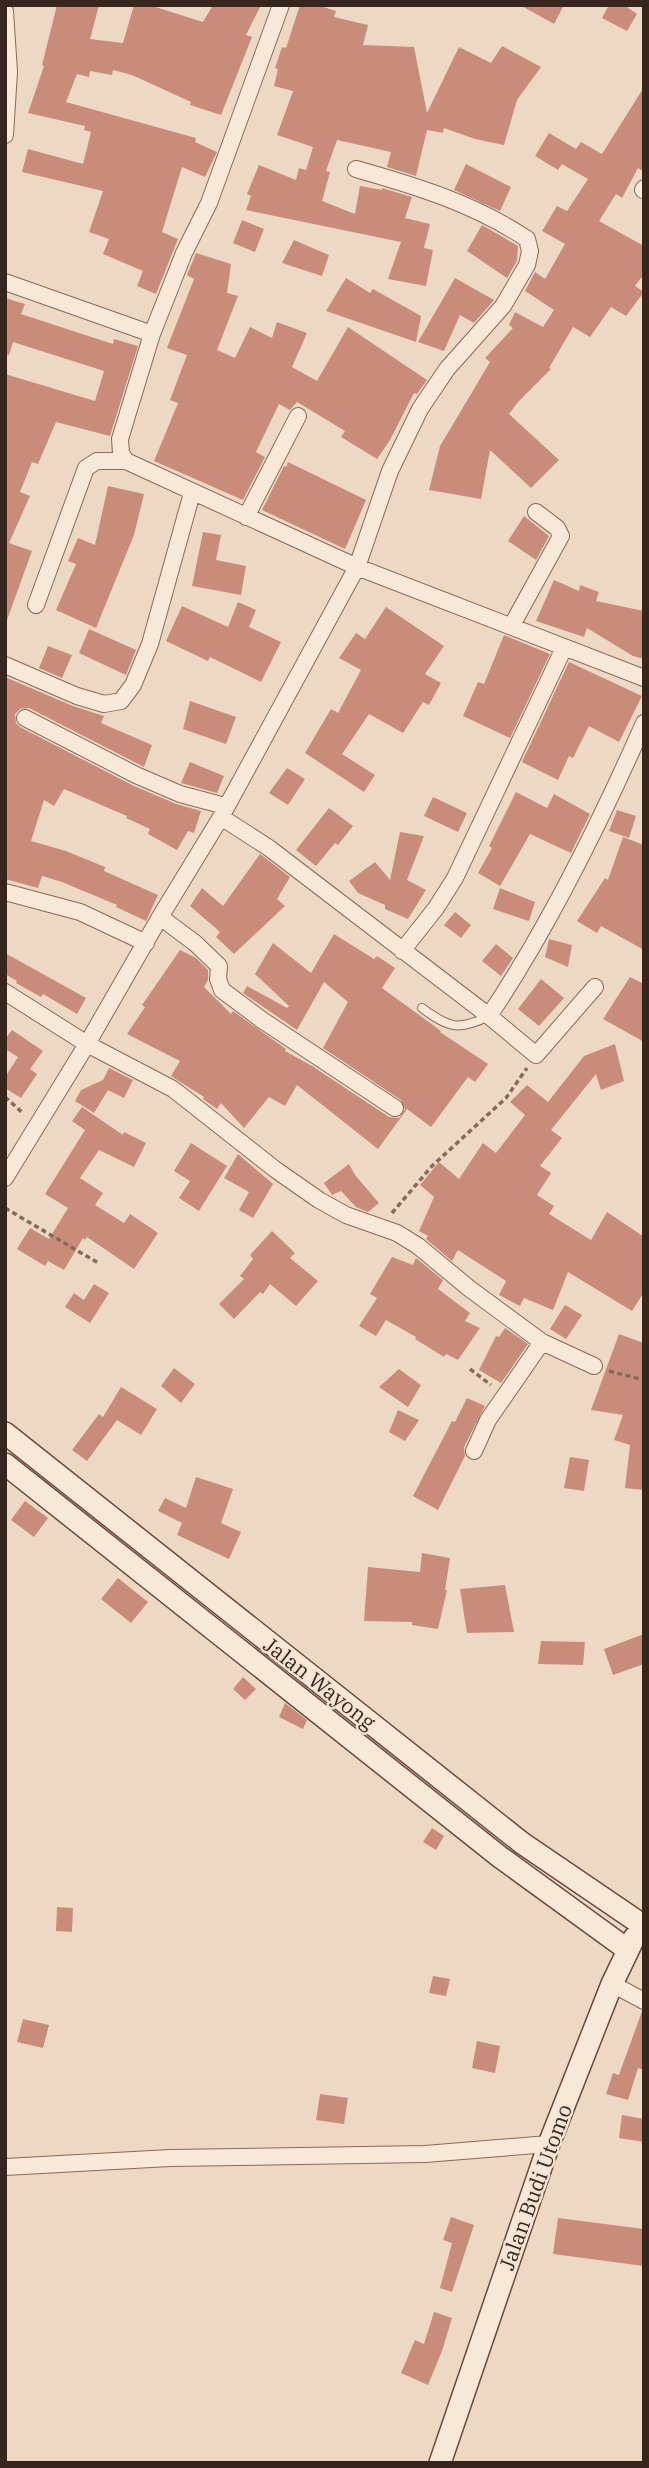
<svg xmlns="http://www.w3.org/2000/svg" width="649" height="2468" font-family="'IBM Plex Serif',serif">
<rect width="100%" height="100%" fill="#edd9c3"/>
<path fill="#ca8c7a" d="M57,5H99L90,39L123,43L134,5H149L203,22L213,5H261L246,35L252,37L221,115L190,105L191,102L132,75L113,70L112,75L90,71L89,77L77,74L66,102L196,138L195,142L217,152L205,177L182,167L162,232L178,239L156,294L137,286L143,271L103,254L109,239L89,232L103,191L22,172L28,149L83,164L91,132L84,130L85,126L28,113L44,66L42,65Z
M300,5H317L336,11L334,17L368,25L363,45L414,47L427,113L459,47L491,63L502,46L541,67L517,100L504,145L475,139L444,128L443,133L427,130L416,176L387,167L391,152L337,140L326,171L330,172L322,201L355,214L360,186L382,190V188L412,197L405,218L430,224L424,248L433,250L426,286L388,279L401,242L246,210L251,196L247,194L259,165L296,180L299,168L306,170L313,147L277,135L293,91L274,86L278,69L275,68L282,47L286,48Z
M520,5H564L554,24Z
M609,5H624L637,14L627,31L602,18Z
M644,87V172L638,168L622,198L616,194L599,221L644,246V274L635,286L644,292L626,316L611,307L590,337L573,327L549,368L551,369L518,402L509,414L559,460L531,488L490,450L481,499L429,490L440,446L490,362L485,358L513,328L509,325L515,312L543,327L554,310L525,291L535,272L545,279L565,244L542,231L557,206L567,211L588,179L562,164L558,170L535,156L549,133L576,149L581,142L602,154Z
M466,164L511,187L500,211L454,190Z
M242,220L264,229L255,252L233,243Z
M482,225L518,246L517,261L507,278L467,251Z
M294,240L329,255L322,276L282,263Z
M196,253L231,264L227,293L238,296L217,350L235,358L250,327L272,338L277,322L307,333L292,367L317,381L348,327L427,380L417,394L414,393L390,440L377,459L341,437L345,431L297,402L290,410L279,404L256,452L265,457L243,500L154,461L178,403L170,400L187,355L167,348L194,279L187,275Z
M346,278L370,293L373,289L421,316L416,342L326,311Z
M455,278L494,300L474,323L460,315L444,351L418,342Z
M5,298L25,304L21,314L113,344L114,339L138,346L110,436L56,422L38,464L32,462L20,492L30,496L9,543L32,551L7,620L5,619V374L95,401L104,371L13,342L9,355L5,354Z
M288,462L366,500L345,549L262,510L284,466L286,467Z
M108,486L144,494L134,535L96,628L56,610L76,564L68,561L78,538L95,545Z
M524,516L549,536L536,560L508,541Z
M203,532L221,535L216,560L246,566L241,595L192,586Z
M554,580L579,591L580,585L599,592L596,601L644,611V659L633,656L587,628L584,637L536,621Z
M238,602L256,610L249,627L281,642L261,682L210,657L208,661L166,641L182,606L228,627Z
M386,607L444,646L425,674L441,683L429,705L423,702L403,733L369,714L342,754L375,775L364,792L305,753L331,709L338,713L361,670L339,658L356,633L365,639Z
M89,629L136,650L126,675L79,653Z
M504,635L550,654L510,738L463,716L478,682L484,684Z
M48,646L72,655L62,678L39,668Z
M569,662L642,696L619,742L589,726L573,758L569,756L558,780L522,762Z
M5,677L73,706L104,716L101,723L152,745L144,767L29,708L20,709L15,714L16,723L20,727L132,785L176,804L201,811L194,833L188,831L177,850L148,834L150,829L126,818L127,816L64,789L54,806L44,800L31,841L66,851L105,867L104,871L158,895L146,921L116,907L117,905L62,882L42,876L38,888L5,879Z
M190,701L236,717L226,744L183,729Z
M190,762L224,776L217,793L181,783Z
M287,768L305,779L288,805L269,793Z
M516,792L547,808L554,794L590,814L571,853L530,834L500,886L478,873L492,848L489,846Z
M433,797L467,813L458,832L424,816Z
M329,808L353,826L338,845L335,843L316,866L296,850Z
M617,810L636,816L629,838L609,831Z
M400,832L424,836L407,880L426,890L408,919L385,909V905L358,893L349,881L375,862L390,880Z
M623,837L644,845V950L601,926L597,933L577,921L605,878L608,880Z
M260,854L290,877L277,899L285,906L234,954L216,937L220,932L190,906L202,888L223,906Z
M500,888L535,902L529,921L493,909Z
M455,912L471,925L461,938L444,925Z
M334,934L374,959L377,956L395,968L382,988L441,1031L440,1032L488,1064L475,1082L468,1077L431,1127L407,1109L378,1149L297,1085L285,1106L269,1097L244,1128L221,1103L217,1109L203,1099L204,1097L171,1076L180,1061L127,1034L145,1007L142,1005L180,950L196,958L208,970V980L204,987L231,1014L233,1011L286,1049L285,1051L312,1066L389,1117L399,1118L405,1109L401,1100L323,1048L348,1002L324,982L297,1030L243,993L247,986L287,1008L289,1006L255,974L273,943L311,973Z
M549,939L572,945L568,967L545,957Z
M496,944L513,958L501,976L482,961Z
M5,953L86,998L77,1014L43,994L41,997L16,983L17,981L5,974Z
M630,977L644,984V1042L603,1019Z
M541,979L564,998L539,1026L518,1009Z
M12,1030L43,1051L30,1069L37,1074L21,1098L5,1088V1077L18,1057L5,1049V1039Z
M615,1044L624,1081L601,1090L596,1074L551,1130L562,1138L540,1166L551,1173L537,1195L554,1206L549,1214L591,1240L607,1212L644,1237V1292L632,1311L568,1272L553,1310L524,1298L520,1306L499,1295L506,1281L458,1250L452,1261L426,1239L428,1236L419,1231L434,1197L420,1185L439,1162L459,1179L483,1143L496,1153L525,1115L510,1102L527,1085L548,1102L584,1056Z
M109,1068L133,1080L124,1098L108,1090L94,1113L75,1101L81,1090L103,1080Z
M82,1107L123,1135L124,1132L146,1143L134,1167L99,1150L80,1178L103,1193L95,1205L124,1223L130,1214L158,1233L134,1269L87,1237L85,1240L83,1238L64,1270L48,1261L45,1266L17,1249L30,1228L49,1239L68,1208L45,1194L85,1130L72,1121Z
M191,1143L227,1166L199,1211L179,1198L190,1181L174,1171Z
M238,1154L273,1184L253,1218L239,1210L249,1192L224,1178Z
M349,1164L355,1175L379,1203L368,1212L356,1207L341,1191L332,1195L324,1183Z
M272,1231L295,1253L290,1258L318,1281L296,1306L270,1284L263,1294L260,1292L234,1319L219,1304L244,1279L240,1276L253,1259L250,1255Z
M392,1257L413,1265L416,1258L443,1280L438,1289L470,1313L465,1321L480,1328L458,1360L446,1354L444,1357L415,1339L416,1337L386,1320L376,1336L359,1326L377,1298L370,1294Z
M94,1284L109,1293L90,1323L65,1307L74,1293L84,1300Z
M565,1305L582,1315L566,1339L550,1329Z
M505,1328L528,1344L501,1383L479,1370L496,1336L499,1337Z
M619,1334L644,1343V1490L625,1488L630,1445L614,1440L623,1415L591,1410Z
M174,1368L195,1384L181,1403L161,1386Z
M399,1369L421,1385L408,1407L379,1387Z
M121,1387L157,1409L141,1435L117,1420L87,1461L72,1450L99,1414L103,1417Z
M467,1398L485,1406L464,1447L465,1456L438,1510L413,1496L452,1421L455,1422Z
M398,1410L419,1420L405,1441L389,1432Z
M570,1457L589,1460L584,1491L564,1488Z
M196,1477L233,1489L221,1523L241,1532L229,1559L177,1535L182,1523L158,1511L165,1498L186,1508Z
M25,1501L48,1518L34,1537L11,1520Z
M422,1553L450,1558L445,1590H447L438,1629L412,1625V1622L364,1621L368,1567L420,1572Z
M118,1578L148,1602L131,1623L101,1599Z
M505,1585L514,1632L467,1633L460,1589Z
M644,1634V1664L613,1675L604,1649Z
M541,1641L585,1642L583,1665L538,1664Z
M243,1677L256,1689L245,1700L233,1689Z
M285,1703L307,1720L303,1729L279,1717Z
M432,1828L444,1836L436,1850L423,1842Z
M57,1907L73,1908L72,1932L56,1931Z
M433,1976L450,1979L446,1996L429,1993Z
M642,2011L644,2070L638,2068L628,2100L606,2094L613,2073L619,2075Z
M23,2019L49,2025L43,2048L17,2042Z
M477,2041L500,2046L495,2073L472,2068Z
M320,2094L348,2098L344,2124L316,2120Z
M622,2115L644,2119V2142L619,2138Z
M451,2217L474,2225L452,2292L440,2288L452,2243L443,2240Z
M558,2218L644,2229V2266L553,2254Z
M434,2312L452,2318L442,2351L428,2385L401,2373L415,2340L424,2344Z"/>
<g fill="none" stroke-linecap="round" stroke-linejoin="round">
<defs>
<path id="lane" d="M422,1008C449,1028 459,1031 489,1016"/>
<path id="street" d="M5,11L9,72L5,135
M643,190L644,188
M5,282L152,334L120,439L121,453L126,461L357,567L644,678
M152,334L184,253L209,203L281,5
M246,517L298,416
M36,605L86,468L97,461H126
M512,625L561,536L557,528L536,512
M5,665L77,696L104,704L121,701L133,685L150,644L192,493
M25,718L136,775L180,794L225,806
M221,817L269,848L489,1016L536,1055L595,987
M5,892L80,912L146,943
M160,917L195,943L219,966L218,979L222,990L262,1020L395,1108
M402,951L436,908L455,878L564,648
M5,992L87,1044L173,1089L276,1170L319,1200L346,1215L397,1233L418,1246L470,1289L542,1342L594,1366
M489,1016C550,925 600,823 644,723
M5,1178L87,1044L160,917L221,817L357,567L390,471L420,409L447,369L503,306L527,265L530,251L527,239C475,204 416,186 356,169
M474,1451L488,1420L542,1342
M612,1984L644,2001
M5,2167L170,2158L425,2154L549,2144"/>
<path id="secondary" d="M5,1433L522,1843L641,1924
M5,1464L500,1857L628,1950
M440,2463L549,2144L612,1984L634,1938"/>
</defs>
<use href="#lane" stroke="#876a5a" stroke-width="10"/>
<use href="#street" stroke="#876a5a" stroke-width="18"/>
<use href="#secondary" stroke="#694b3e" stroke-width="24"/>
<path stroke="#876a5a" stroke-width="3.5" stroke-dasharray="5 3.5" stroke-linecap="butt" d="M5,1097L24,1114
M5,1208L100,1264
M392,1213L432,1166L506,1098L527,1068
M470,1369L491,1385
M609,1371L644,1380"/>
<use href="#lane" stroke="#f8e8d7" stroke-width="8"/>
<use href="#street" stroke="#f8e8d7" stroke-width="16"/>
<use href="#secondary" stroke="#f8e8d7" stroke-width="21"/>
</g>
<g text-anchor="middle" dominant-baseline="central" stroke-width="5" stroke-linejoin="round" paint-order="stroke">
<g font-size="21" fill="#37261e" stroke="#f5e4d3">
<text transform="translate(320 1683) rotate(38)">Jalan Wayong</text>
<text transform="translate(535 2187) rotate(-70)">Jalan Budi Utomo</text>
</g>
</g>
<rect width="649" height="2468" fill="none" stroke="#37261e" stroke-width="14"/>
</svg>
